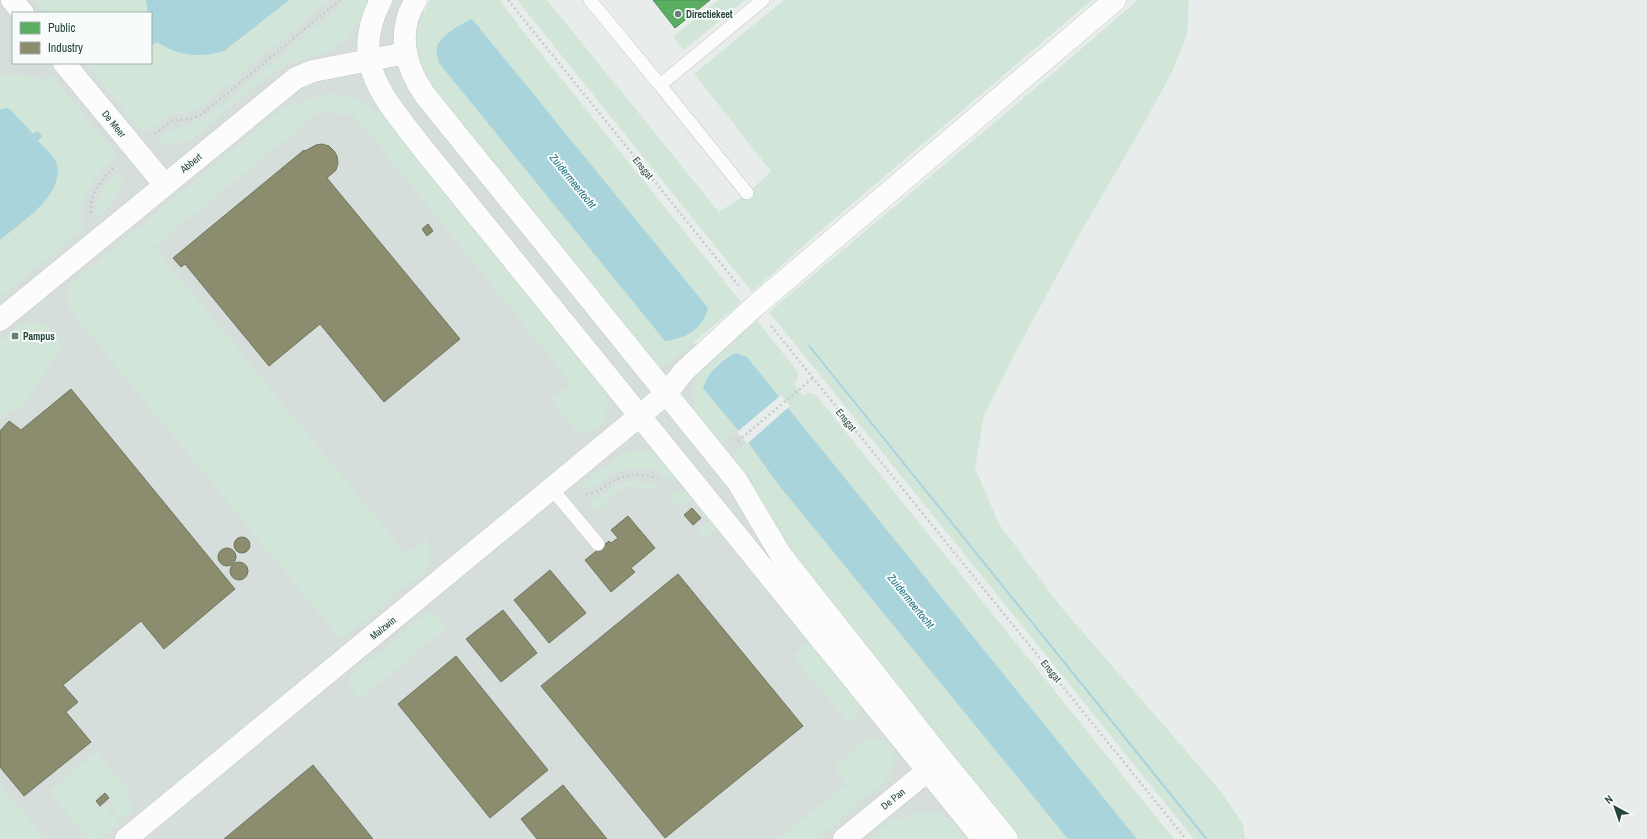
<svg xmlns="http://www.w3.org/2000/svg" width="1647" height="839" font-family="'Archivo Narrow',sans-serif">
<rect width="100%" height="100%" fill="#e8edeb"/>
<path fill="#d6dedb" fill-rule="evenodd" d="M0,0H414L830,508L1109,839H0ZM13,13H151V63H13Z"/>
<path fill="#d1e6d8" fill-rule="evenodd" d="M34,0H146L148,13H44Z
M289,0H329L205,104L187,113L168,116L144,134L85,63H151V46L157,42C178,56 200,58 224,51Z
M348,0H370C359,22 349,43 325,52C307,59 288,62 271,74C245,93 220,116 195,137C182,144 170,145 155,141C171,128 194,124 212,113Z
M430,0H500L519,26L741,302L672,361L656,371L437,101C431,87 423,73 418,59C412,43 422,14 430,0ZM462,23L703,320L695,329L686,336L439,42Z
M517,0H547L719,212L747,194L771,171L694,74L784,0H1092L819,232L752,292Z
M718,0H745L684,50L673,37Z
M1138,0H1189L1187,34L1172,72L1137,136L1079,235L1020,344L984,416L975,468L999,524L1061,607L1219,789L1243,824L1245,839H1208L809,344L808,346L1205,839H1194L769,312L1044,81Z
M2,74L48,79L52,75L117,156C93,177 78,195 83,229L0,297V240C20,223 68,193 56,162C53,154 43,146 38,141L42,136L37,131L33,134L8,108L0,110V76Z
M332,94C350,95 364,101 376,114L381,110L604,385C609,402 610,423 592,432C589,434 584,435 580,433C573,430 557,406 552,399L571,383L354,115L319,112L154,247L406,554L427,537L431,551L427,568L341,640L73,314C66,305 67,296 69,285L289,103L293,108C305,99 317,95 332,94Z
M121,170C125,192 112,204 97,217C95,196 105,183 121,170Z
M757,321L798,372V379L794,384L803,395L810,393L816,395L1174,839H1137L747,357C742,357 736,356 731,357C718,359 707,376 703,388L738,430L718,448L692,413C696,402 693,393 695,382C698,365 742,333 757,321Z
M23,323L46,325L62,345L40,381L16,414L10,409L0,420V342Z
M748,442L778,484L1068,839H1018L795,564L727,460Z
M638,451C661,453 667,463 680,481C671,481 665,474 657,471C647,467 636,467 626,469C610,472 596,491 581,487L616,457L623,454Z
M638,481L657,485L659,489L625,487L596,511L587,500C596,500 603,494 610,489C619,483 628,481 638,481Z
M690,491L719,526L704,539L698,531L709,522L691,500L679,509L666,493L675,494Z
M431,610L446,628L360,699L348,684L349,678Z
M811,640L861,705L859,712L850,720H846L793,656Z
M868,738L890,740C896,754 894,767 886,780L816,839H778L847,784L834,767Z
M97,752L130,792L127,795L132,801L129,804L134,810L122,820L109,804L114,800L105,790L93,801L101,810L105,806L119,823L99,839H89L49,791Z
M0,784L45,839H0Z
M926,812C947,812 953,824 966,839H869L896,817L900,822C909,816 915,813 926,812Z"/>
<path fill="#a9d4db" d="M146,0H289L224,51C200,58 178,56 157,42L151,46V13H148Z
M472,19L708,308C703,329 685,339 665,341L439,63C438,58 435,51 437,47C439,37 463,22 472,19Z
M6,108L10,109L33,134L37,131L42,136L38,141C43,147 53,154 56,162C67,194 20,223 0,240V110Z
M809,344L1167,788L1208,839H1205L808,346Z
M736,353L747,357L1137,839H1068L778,484L748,442L703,388C709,371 720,361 736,353Z"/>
<path fill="#e8edeb" d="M781,395L790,406L747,444L737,432Z"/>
<path fill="#5aae61" stroke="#4a8e55" d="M653,0H710L675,28Z"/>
<path fill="#8c8c6e" stroke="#6d765e" d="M322,144L329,146L334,151L337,156L338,163L336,170L327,178L460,339L384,402L320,324L269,366L185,264L181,267L173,258L304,150L305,151L316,145Z
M428,224L433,231L427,236L422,229Z
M71,389L235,589L164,649L141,621L63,685L78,702L66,712L91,742L24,796L0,767V431L9,421L21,430Z
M692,508L701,518L693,525L684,515Z
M628,516L655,548L631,568L635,572L611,592L585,560L609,541L611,543L618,538L611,530Z
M234 545a8 8 0 1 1 16 0a8 8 0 1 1-16 0Z
M218 557a9 9 0 1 1 18 0a9 9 0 1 1-18 0Z
M230 571a9 9 0 1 1 18 0a9 9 0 1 1-18 0Z
M550,570L586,613L549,643L514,600Z
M678,574L803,726L665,838L541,686Z
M503,610L537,653L501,682L466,639Z
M456,656L548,770L490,818L398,704Z
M313,765L373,839H224Z
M563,785L607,839H537L521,819Z
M105,793L109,798L100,806L96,801Z"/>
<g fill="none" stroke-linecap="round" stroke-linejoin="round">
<defs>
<path id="service" d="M590,0L660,85L763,0
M660,85L747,193
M552,489L598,544"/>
<path id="minor" d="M12,0L23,13
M64,63L165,185
M126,839L666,394L684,371L755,306L1115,0
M844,839L942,759"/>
<path id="tertiary" d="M0,320L296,78L313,71L406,53"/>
<path id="secondary" d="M381,0C347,64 387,101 424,150L983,839
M416,0C396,31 405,67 425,95L737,481L781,555L942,759L1007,839"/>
</defs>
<use href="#service" stroke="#c5cac8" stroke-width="14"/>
<use href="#minor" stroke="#c5cac8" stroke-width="23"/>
<use href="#tertiary" stroke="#c5cac8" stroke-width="23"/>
<use href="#secondary" stroke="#c3cbc8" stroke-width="23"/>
<path stroke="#c3ccca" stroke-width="2.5" stroke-dasharray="2 3" stroke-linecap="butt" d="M508,0L739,286
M155,134L172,121L194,118L202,114L340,0
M91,213C90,191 101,180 116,166
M771,326L1186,839
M738,441L813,378
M586,494C608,491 614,472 642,475C647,476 652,476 657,479"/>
<use href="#service" stroke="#fcfcfc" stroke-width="13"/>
<use href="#minor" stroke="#fcfcfc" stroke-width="22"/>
<use href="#tertiary" stroke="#fcfcfc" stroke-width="22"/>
<use href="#secondary" stroke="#fcfcfc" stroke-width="22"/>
</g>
<g fill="#697e78" stroke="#f7fbf9" stroke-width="1.5">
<circle cx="678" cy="14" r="4"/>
<rect x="11" y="332" width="8" height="8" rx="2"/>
</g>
<g text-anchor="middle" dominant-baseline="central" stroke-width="4" stroke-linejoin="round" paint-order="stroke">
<g font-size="10" font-weight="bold" fill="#24423a" stroke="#f7fbf9" text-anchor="start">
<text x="686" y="14">Directiekeet</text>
<text x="23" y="336">Pampus</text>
</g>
<g font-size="10" fill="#24423a" stroke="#f7fbf9">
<text transform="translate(114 124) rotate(51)">De Meer</text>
<text transform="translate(191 163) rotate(-39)">Abbert</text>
<text transform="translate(643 168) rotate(51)">Ensgat</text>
<text transform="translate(846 420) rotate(51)">Ensgat</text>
<text transform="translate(383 628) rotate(-39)">Malzwin</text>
<text transform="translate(1051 671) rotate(51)">Ensgat</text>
<text transform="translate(893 799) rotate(-39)">De Pan</text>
</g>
<g font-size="11" font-style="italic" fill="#1c6f80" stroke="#f7fbf9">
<text transform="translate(573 181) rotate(51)">Zuidermeertocht</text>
<text transform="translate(911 601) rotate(51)">Zuidermeertocht</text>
</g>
</g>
<rect x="12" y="12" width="140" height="52" fill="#f7fbf9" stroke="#a3b1ad"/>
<rect x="20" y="22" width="20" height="12" fill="#5aae61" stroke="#a3b1ad"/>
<text x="48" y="32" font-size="12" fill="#24423a">Public</text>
<rect x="20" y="42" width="20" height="12" fill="#8c8c6e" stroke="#a3b1ad"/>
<text x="48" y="52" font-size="12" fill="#24423a">Industry</text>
<g transform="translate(1615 807) rotate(320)" stroke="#f7fbf9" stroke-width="3" paint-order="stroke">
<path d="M0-3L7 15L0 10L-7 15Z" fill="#24423a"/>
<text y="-6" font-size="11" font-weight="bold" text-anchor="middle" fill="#24423a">N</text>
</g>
</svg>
